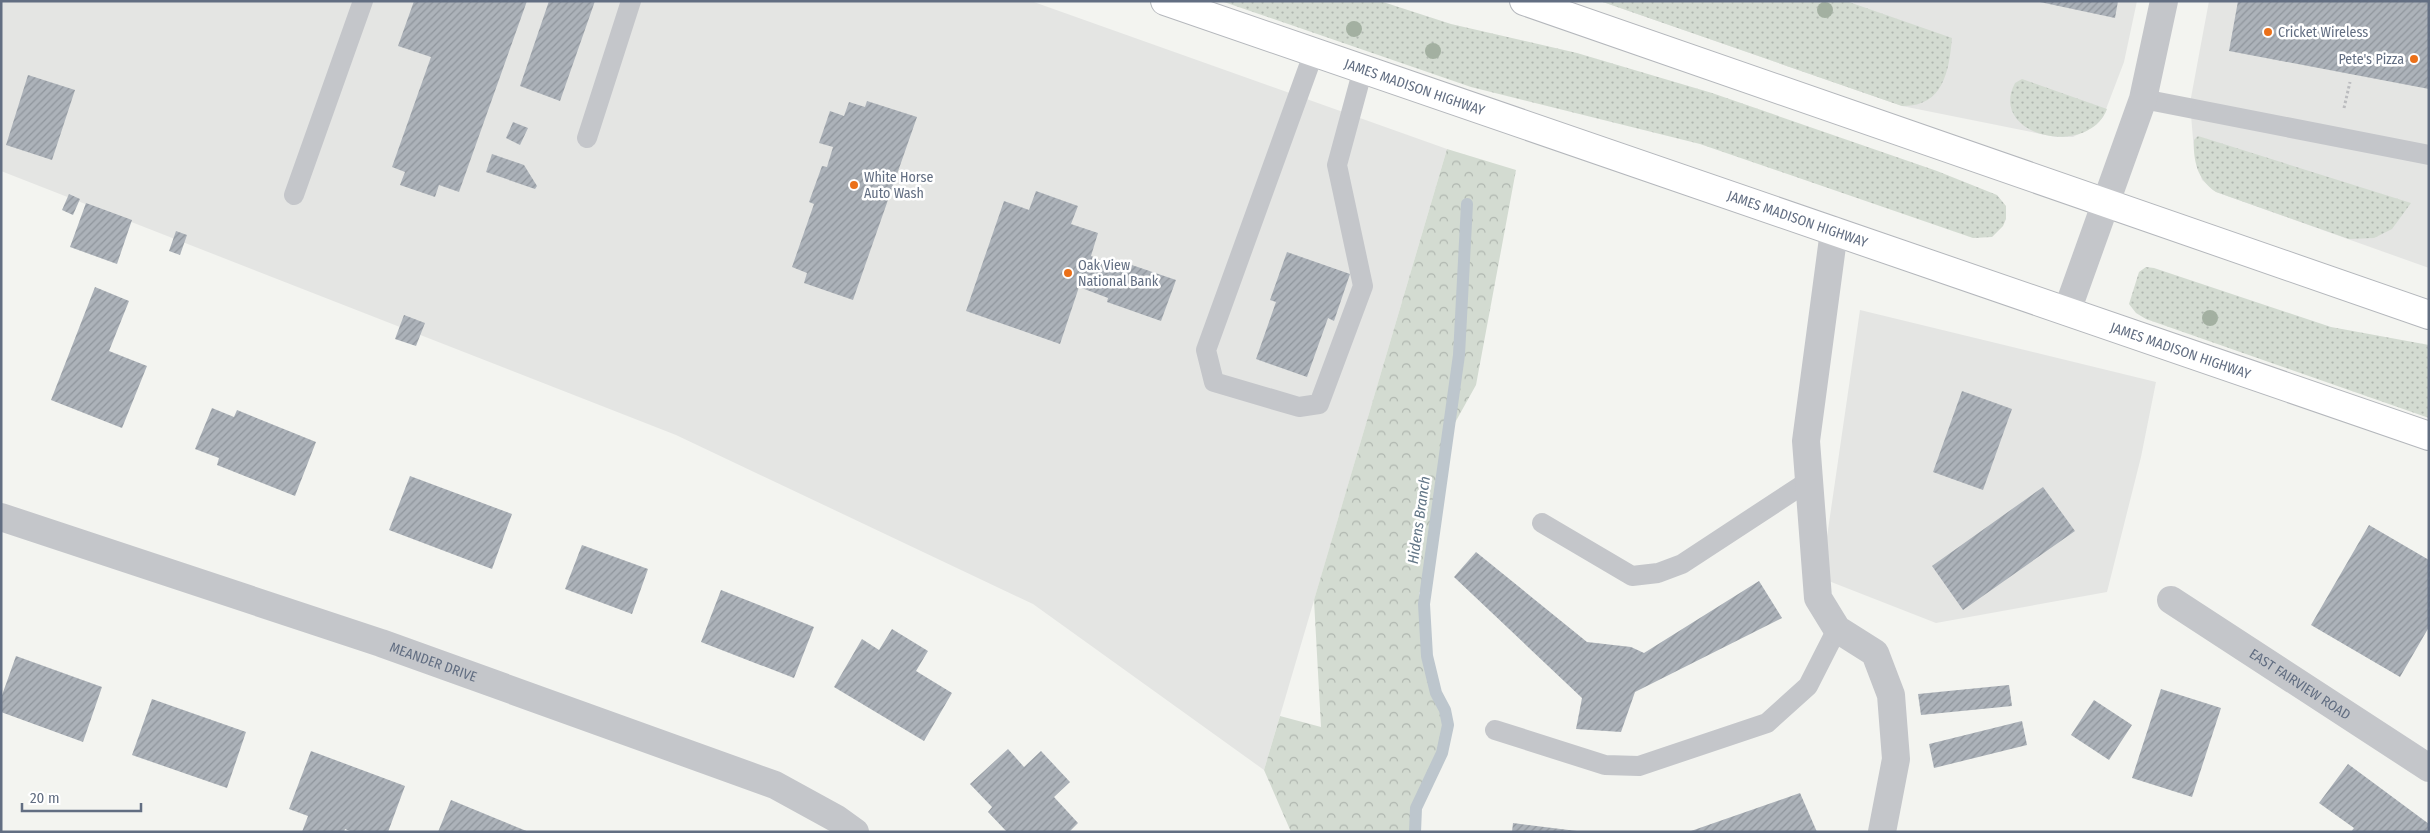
<svg xmlns="http://www.w3.org/2000/svg" width="2430" height="833" font-family="'Fira Sans Condensed',sans-serif">
<defs>
<pattern id="grass-dots" width="8" height="8" patternUnits="userSpaceOnUse" patternTransform="scale(1.25)"><rect width="8" height="8" fill="#d3dbd1"/><path d="M2 2h.1M6 6h.1" fill="none" stroke="#afb6af" stroke-width="1.8" stroke-linecap="round"/></pattern>
<pattern id="forest-crowns" width="20" height="18" patternUnits="userSpaceOnUse" patternTransform="scale(1.25)"><rect width="20" height="18" fill="#d3dbd1"/><path d="M2 6a3 3 0 1 1 6 0M12 15a3 3 0 1 1 6 0" fill="none" stroke="#afb6af"/></pattern>
<pattern id="building-hatch" width="6" height="6" patternUnits="userSpaceOnUse" patternTransform="scale(1.25)"><rect width="6" height="6" fill="#acb2b9"/><path d="M-1 1l2-2M0 6l6-6M5 7l2-2" fill="none" stroke="#8f959c"/></pattern>
</defs>
<rect width="100%" height="100%" fill="#f3f4f0"/>
<path fill="#e4e5e3" d="M1,1H1031L1447,149L1264,770L1033,604L676,435L1,171Z
M1600,1H2137L2124,62L2103,117L2096,125L2073,137H2056L1902,106Z
M2209,1H2429V268L2216,192L2202,180L2194,151L2190,103Z
M1860,310L2156,382L2141,457L2107,592L1936,623L1821,578Z"/>
<path fill="url(#grass-dots)" d="M1221,1H1380L1451,24L1577,53L1712,93L1937,171L1997,195L2006,206V219L2003,226L1992,237L1973,238L1700,144L1471,87Z
M1600,1H1846L1952,38C1949,72 1943,107 1902,106Z
M2022,79L2107,109C2088,159 1987,136 2015,83Z
M2198,136L2411,203L2392,229L2374,238L2349,239L2216,192C2198,180 2193,162 2194,140Z
M2146,267L2154,268L2331,327L2429,345V418L2146,319L2136,313L2129,304L2139,272Z"/>
<path fill="url(#forest-crowns)" d="M1447,149L1516,170L1476,385L1447,437L1426,631V584L1419,593L1427,656L1448,725L1442,753L1416,808L1415,832H1291L1264,770L1280,716L1321,727L1314,600Z"/>
<g fill="none" stroke-linecap="round" stroke-linejoin="round">
<path stroke="#bdc6cd" stroke-width="12" d="M1415,832L1416,808L1442,753L1448,725L1445,710L1436,693L1427,656L1424,604L1459,355L1467,204"/>
</g>
<path fill="url(#building-hatch)" d="M414,1H527L459,192L439,185L435,197L400,185L405,172L392,167L431,57L398,46Z
M549,1H595L560,101L520,86Z
M2035,1H2118L2115,18Z
M2238,1H2429V89L2229,51Z
M28,75L75,90L52,160L6,145Z
M867,101L917,117L853,300L804,283L807,273L792,267L814,204L809,202L822,166L827,167L833,147L819,143L830,111L844,116L849,102L865,107Z
M513,122L528,128L520,145L506,138Z
M492,154L524,165L537,186L535,189L486,172Z
M1036,191L1078,206L1071,224L1098,233L1091,256L1121,267L1123,262L1176,280L1161,321L1107,302L1108,298L1079,287L1060,344L966,311L1004,201L1029,210Z
M69,194L80,199L73,215L62,210Z
M86,203L132,220L117,264L70,247Z
M176,231L187,235L180,255L169,251Z
M1287,252L1350,274L1334,321L1328,318L1307,377L1256,359L1276,302L1270,300Z
M95,287L129,301L109,351L147,366L122,428L51,400Z
M404,315L425,323L416,346L395,339Z
M1962,391L2012,409L1983,490L1933,472Z
M212,408L234,417L237,410L316,442L295,496L217,465L219,458L195,449Z
M410,476L512,514L492,569L389,530Z
M2043,487L2075,531L1963,610L1932,566Z
M2369,525L2429,560V627L2400,677L2311,625Z
M582,545L648,569L632,614L565,589Z
M1476,552L1587,642L1631,647L1644,653L1759,581L1782,618L1635,692L1621,732L1576,729L1582,698L1454,577Z
M721,590L814,627L794,678L701,642Z
M892,629L928,651L916,671L952,693L924,741L834,687L862,639L879,650Z
M16,656L102,687L83,742L1,712V698Z
M2009,685L2012,706L1921,715L1918,694Z
M2161,689L2221,708L2192,797L2132,778Z
M152,699L246,732L227,788L132,755Z
M2094,700L2132,725L2109,760L2071,735Z
M2022,721L2027,745L1934,768L1929,744Z
M1008,749L1024,767L1041,751L1070,782L1054,797L1078,823L1069,832H1007L988,812L992,807L970,784Z
M311,751L405,786L388,832H352L345,829L344,832H302L308,816L289,809Z
M2348,764L2429,824L2428,832H2351L2354,828L2319,803Z
M1800,793L1817,832H1691V831Z
M451,800L529,832H438Z
M1513,823L1577,831V832H1512Z"/>
<g fill="none" stroke-linecap="round" stroke-linejoin="round">
<defs>
<g id="primary">
<path id="s3" d="M1165,1L2429,436"/>
<path d="M1524,1L2429,315"/>
</g>
</defs>
<use href="#primary" stroke="#b4b7bc" stroke-width="30"/>
<path stroke="#bbbcbf" stroke-width="3" stroke-dasharray="2.5 2.5" stroke-linecap="butt" d="M2344,108L2350,82"/>
<path stroke="#c4c6ca" stroke-width="20" d="M1314,52L1206,350L1214,382L1299,407L1319,404L1363,286L1337,165L1363,69
M2143,99L2429,155
M587,138L631,1
M294,195L363,1
M1542,523L1632,576L1658,573L1682,564L1810,480
M1495,730L1605,765L1639,766L1767,723L1808,686L1837,629"/>
<g stroke="#c4c6ca" stroke-width="28">
<path d="M1834,231L1806,441L1818,598L1837,629L1875,653L1891,695L1896,759L1882,832"/>
<path d="M2067,311L2143,99L2164,1"/>
<path id="s1" d="M1,517L381,643L775,785L837,819L855,832"/>
<path id="s2" d="M2171,600L2429,768"/>
</g>
<use href="#primary" stroke="#fff" stroke-width="28"/>
</g>
<g fill="#a3b0a1">
<circle cx="1825" cy="10" r="8"/>
<circle cx="1354" cy="29" r="8"/>
<circle cx="1433" cy="51" r="8"/>
<circle cx="2210" cy="318" r="8"/>
</g>
<g fill="#eb7019" stroke="#fff" stroke-width="2">
<circle cx="2268" cy="32" r="5"/>
<circle cx="2414" cy="59" r="5"/>
<circle cx="854" cy="185" r="5"/>
<circle cx="1068" cy="273" r="5"/>
</g>
<g text-anchor="middle" dominant-baseline="central" stroke-width="5" stroke-linejoin="round" paint-order="stroke">
<g font-size="14" fill="#626e82" stroke="#fff" text-anchor="start">
<text x="2278" y="32">Cricket Wireless</text>
<text x="2404" y="59" text-anchor="end">Pete's Pizza</text>
<text x="864" y="177">White Horse<tspan x="864" dy="16">Auto Wash</tspan></text>
<text x="1078" y="265">Oak View<tspan x="1078" dy="16">National Bank</tspan></text>
</g>
<g font-size="14" fill="#626e82" stroke="#fff">
<text stroke="none"><textPath href="#s3" startOffset="264">JAMES MADISON HIGHWAY</textPath></text>
<text stroke="none"><textPath href="#s3" startOffset="669">JAMES MADISON HIGHWAY</textPath></text>
<text stroke="none"><textPath href="#s3" startOffset="1074">JAMES MADISON HIGHWAY</textPath></text>
<text stroke="none"><textPath href="#s1" startOffset="456">MEANDER DRIVE</textPath></text>
<text stroke="none"><textPath href="#s2" startOffset="154">EAST FAIRVIEW ROAD</textPath></text>
</g>
<g font-size="15" font-style="italic" fill="#627687" stroke="#fff">
<text transform="translate(1419 520) rotate(-82)">Hidens Branch</text>
</g>
</g>
<rect width="2430" height="833" fill="none" stroke="#626e82" stroke-width="5"/>
<path d="M22 803v8h119v-8" fill="none" stroke="#626e82" stroke-width="2.5"/>
<text x="30" y="803" font-size="15" fill="#626e82" stroke="#ffffff" stroke-width="4" paint-order="stroke">20 m</text>
</svg>
